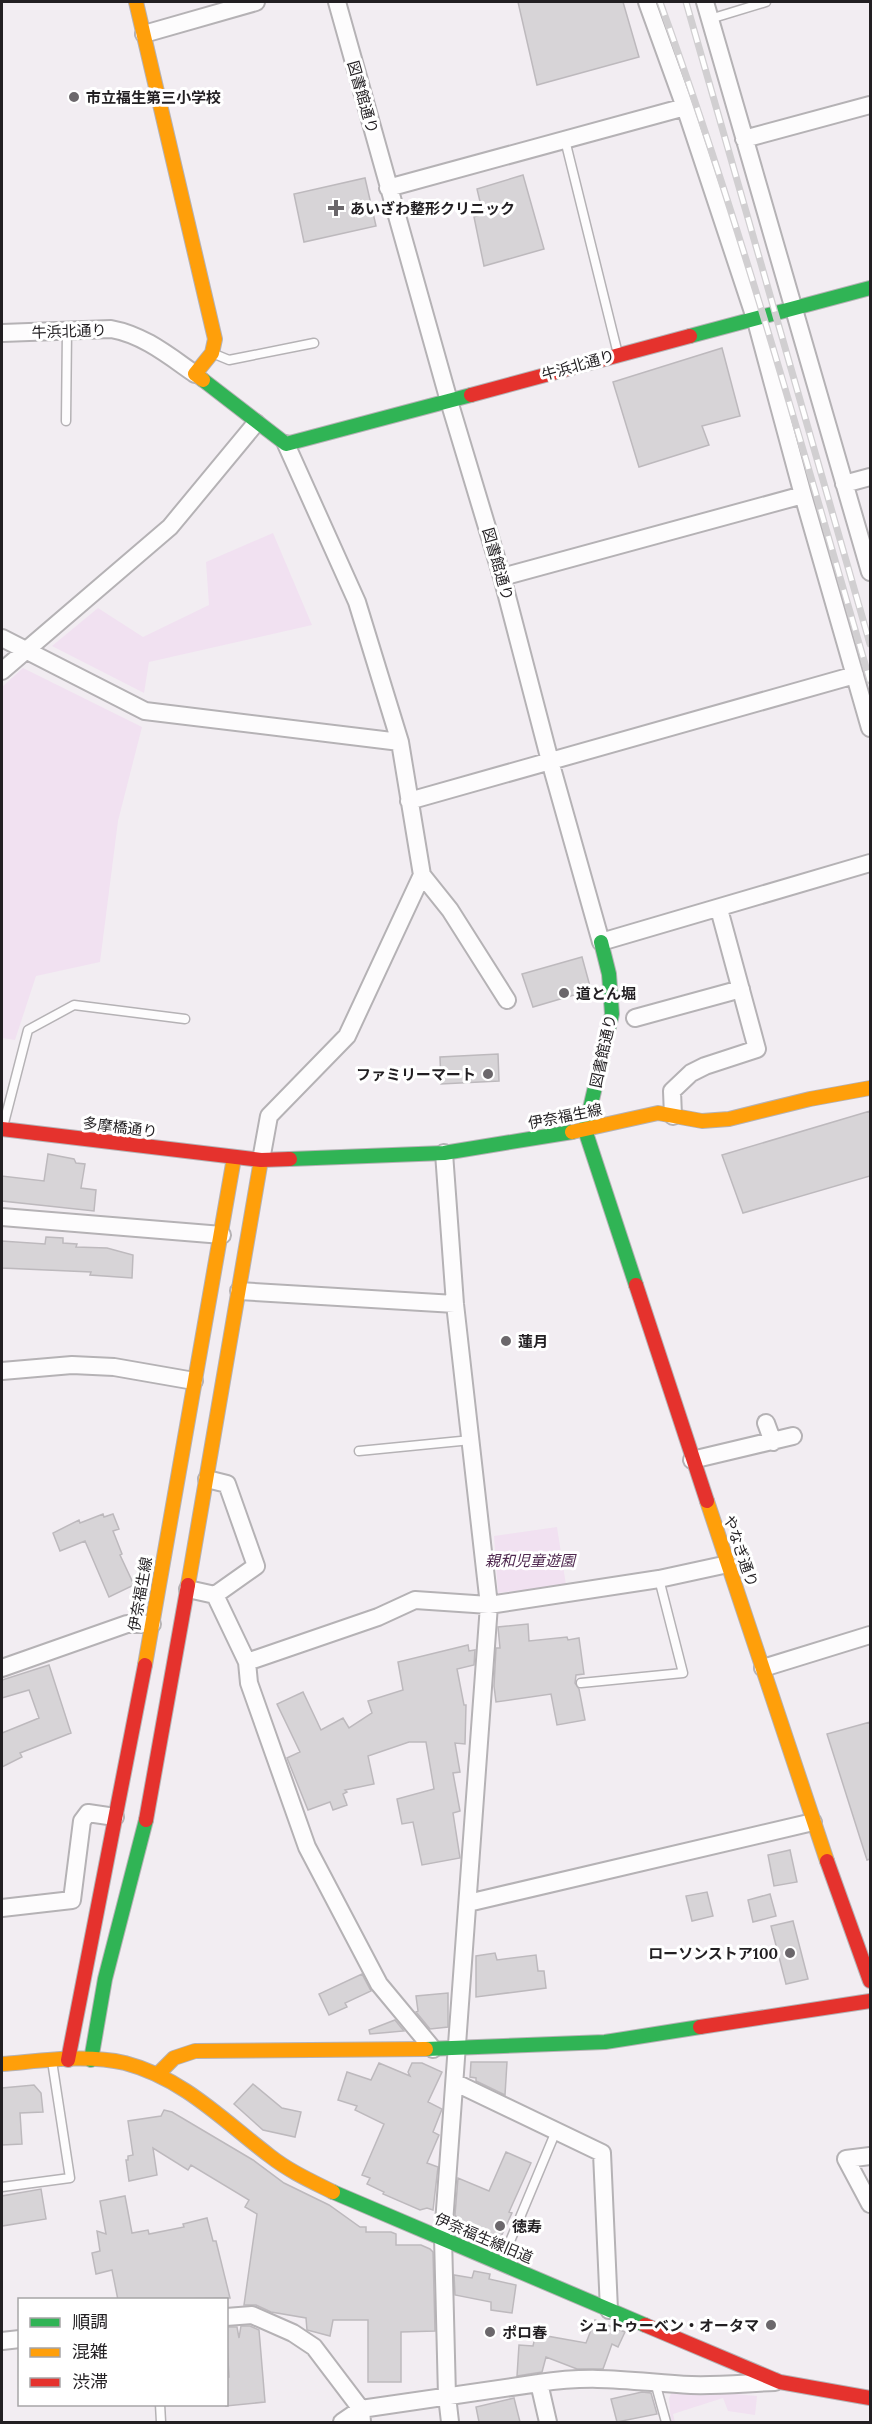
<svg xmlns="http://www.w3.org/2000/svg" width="872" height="2424" font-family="Lora,'Noto Sans JP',serif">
<rect width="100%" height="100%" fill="#f2edf2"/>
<path fill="#f1e1f1" d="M273,533L312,625L149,662L144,693L52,646L98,608L143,637L209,605L206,562Z
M23,668L142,727L118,821L100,962L36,976L15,1040L2,1038V687Z
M557,1527L566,1585L498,1593L494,1536Z
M688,2389L757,2396L755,2415L728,2411L723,2398L673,2414L675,2422H671L669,2398L673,2390Z"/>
<path fill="#d7d4d7" stroke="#bdb9bd" stroke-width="1.5" d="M518,2H623L639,57L537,85Z
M523,175L544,249L484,266L474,217L483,214L477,189Z
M365,178L376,226L304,242L294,194Z
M722,348L740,416L702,426L709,445L639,467L613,382Z
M582,957L591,990L533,1007L522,974Z
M498,1054L499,1081L441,1084L440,1057Z
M870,1111V1176L743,1213L722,1155Z
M48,1154L74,1159L76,1163L85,1164L81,1188L96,1190L94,1211L2,1201V1176L44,1181Z
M46,1237L63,1238V1243L77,1244L76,1247L107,1248L133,1255L132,1278L90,1275L91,1272L2,1268V1241L45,1244Z
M103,1514L104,1517L113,1514L119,1529L113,1531L122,1554L120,1555L134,1585L109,1597L85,1541L60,1551L53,1533L79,1520L80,1523Z
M528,1624L529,1641L567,1637L568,1640L579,1638L584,1674L576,1675L575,1683L579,1689L585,1720L557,1725L551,1694L496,1702L494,1686L496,1648H500L498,1627Z
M468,1645L469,1651L475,1650L474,1665L457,1669L464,1705H466L465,1744L455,1743L460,1772L453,1773L460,1811L453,1813L460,1858L422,1865L413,1822L402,1824L397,1799L434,1789L426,1742H409L368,1756L374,1784L345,1790L347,1792L343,1794L347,1805L333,1810L330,1802L308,1810L287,1758L300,1752L277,1704L303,1692L321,1730L343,1718L349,1728L372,1713L368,1701L403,1690L398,1662Z
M49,1665L71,1733L20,1753L22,1757L2,1767V1733L39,1718L29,1690L2,1698V1680Z
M870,1722V1859L867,1860L827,1734Z
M790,1850L797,1882L774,1886L768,1855Z
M707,1892L713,1916L692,1921L686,1896Z
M770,1894L776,1916L753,1922L748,1900Z
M793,1921L808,1979L786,1984L771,1926Z
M495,1953L497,1960L536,1955L538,1971H544L546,1988L476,1997V1956Z
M362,1974L371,1991L345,2003L347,2007L329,2015L319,1994Z
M448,1993V2027L430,2029L416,2012L418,2011L416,1996Z
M395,2020L404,2031L370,2034L369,2030Z
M471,2062H507L505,2095L476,2081V2078L470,2077Z
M379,2063L410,2076L408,2072L412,2063H422L442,2072L428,2102L442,2109L433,2132L439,2135L427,2163L438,2167L433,2210L427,2208L420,2210L383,2194L384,2192L367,2184L370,2178L362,2175L384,2124L355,2110L357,2106L338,2100L347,2072L371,2080Z
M253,2084L282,2108L301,2112L295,2137L263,2130L234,2104Z
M34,2085L41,2093L43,2112L20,2113L22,2144L2,2145V2088Z
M164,2110L172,2112L253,2160L284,2183L329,2205L360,2227H366V2232H391L396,2234V2245H421L430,2249L433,2252L435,2331L401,2332V2382H368V2320H333L330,2336L307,2330L306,2318L271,2312L256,2305H244L257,2214L245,2207L249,2200L191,2165L188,2170L153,2148L157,2175L129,2181L126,2160H128V2156L133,2155L128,2121L161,2116Z
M506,2152L531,2163L509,2212L512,2213L498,2243L466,2230L455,2215L458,2178L489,2191Z
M41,2189L46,2219L2,2226V2196Z
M125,2196L132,2233L148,2230L149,2234L184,2227L183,2224L207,2218L213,2241H216L230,2298L118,2300L112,2270L96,2274L92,2253L100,2251L97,2231L106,2234L100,2201Z
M474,2271L490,2274L489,2279L516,2285L512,2313L491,2310V2302L455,2295L454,2275L472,2278Z
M595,2320L625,2332L618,2347L612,2344L603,2369H577L546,2357L542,2372L517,2376L519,2345L533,2346L535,2337L541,2338V2335L586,2343Z
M241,2326H250L259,2330L265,2402L226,2406V2377H229L226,2327H237L239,2338Z
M642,2392L651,2393L657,2414L617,2422L611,2399Z
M514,2398L520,2422H479L476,2407Z"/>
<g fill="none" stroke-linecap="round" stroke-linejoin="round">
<defs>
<path id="lane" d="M710,19L766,2
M565,140L618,354
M212,353L229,360L314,343
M66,421L67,331
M3,1127L28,1030L74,1005L185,1019
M359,1451L471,1440
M581,1683L683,1673L659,1579
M2,2187L70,2178L52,2061
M501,2263L556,2131
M655,2382L666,2422
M160,2404L161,2422"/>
<path id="street" d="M337,2L449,401L502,577L550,761L601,942L870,863
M647,2L685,107L756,321L803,495L870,728
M705,2L870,572
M144,34L256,2
M744,139L870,105
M388,188L685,107
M2,333L111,329C144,335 169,356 195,374
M286,444L357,602L400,742L422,875L450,910L507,1000
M844,484L870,477
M502,577L803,495
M2,638L145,711L400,742
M2,671L170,527L256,423
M409,801L855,675
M635,1018L741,989
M673,1116L672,1091L691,1073L705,1066L757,1049L719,909
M444,1153L455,1304L489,1605L443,2237L447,2396L450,2422
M261,1160L269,1116L347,1036L422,875
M2,1217L222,1235
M239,1291L455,1304
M2,1371L72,1365L114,1367L194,1381
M766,1423L773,1442
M692,1460L793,1436
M188,1589L215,1595L256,1566L227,1484L207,1479
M215,1595L247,1662L249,1683L307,1847L379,1984L433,2049
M247,1662L378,1617L415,1600L489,1605L659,1579L728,1564
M2,1668L127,1624H152
M763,1668L870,1635
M468,1903L813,1822
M2,1908L72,1900L82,1821L88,1813L115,1817
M456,2083L602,2153L609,2310
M870,2156L846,2159L870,2204
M226,2317L252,2315L293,2333L314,2347L361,2409L362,2422
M2,2341L20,2339
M539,2383C596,2374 636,2382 691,2385C719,2386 747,2383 775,2382
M342,2422L361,2409L539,2383L548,2422"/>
<path id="fast" d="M690,336L870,288
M203,380L286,444L471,395
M601,942L609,974L612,1014L585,1130L636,1285
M290,1159L444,1153L572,1132
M426,2049L605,2042L700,2027
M91,2060L105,1979L146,1820
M333,2192L645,2325"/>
<path id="slow" d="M136,2L215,339L212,353L195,374L203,380
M572,1132L658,1113L702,1121L729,1119L810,1099L870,1088
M707,1501L827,1861
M188,1585L261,1160
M145,1665L234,1158
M2,2064C42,2061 85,2054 125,2063C183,2078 224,2121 270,2156C289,2171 311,2181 333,2192
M159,2073L174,2058L195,2051L426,2049"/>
<path id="jam" d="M471,395L690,336
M2,1129L261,1160L290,1159
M636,1285L707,1501
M146,1820L188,1585
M827,1861L870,1981
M700,2027L870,2001
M68,2060L145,1665
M645,2325L780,2382L870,2398"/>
</defs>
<use href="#lane" stroke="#b5b2b5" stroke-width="11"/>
<use href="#street" stroke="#b5b2b5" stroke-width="20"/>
<use href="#fast" stroke="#b5b2b5" stroke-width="16"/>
<use href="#slow" stroke="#b5b2b5" stroke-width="16"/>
<use href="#jam" stroke="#b5b2b5" stroke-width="16"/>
<use href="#lane" stroke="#fdfcfd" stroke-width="8"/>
<use href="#street" stroke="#fdfcfd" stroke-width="16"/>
<use href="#fast" stroke="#30b455" stroke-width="14"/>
<use href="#slow" stroke="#ff9f0a" stroke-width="14"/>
<use href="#jam" stroke="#e5322d" stroke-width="14"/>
<defs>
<path id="rail" d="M660,2C741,225 804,454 870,681
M686,2L870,644"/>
</defs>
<use href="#rail" stroke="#d1cfd1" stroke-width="7"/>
<use href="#rail" stroke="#fff" stroke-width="4.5" stroke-dasharray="14" stroke-linecap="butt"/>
</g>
<g fill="#6b676b" stroke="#fff" stroke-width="2">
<circle cx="74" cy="97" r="6"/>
<path d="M333 199h6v6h6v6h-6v6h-6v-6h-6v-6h6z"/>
<circle cx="564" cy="993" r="6"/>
<circle cx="488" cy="1074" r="6"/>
<circle cx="506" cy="1341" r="6"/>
<circle cx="790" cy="1953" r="6"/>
<circle cx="500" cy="2226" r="6"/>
<circle cx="771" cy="2325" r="6"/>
<circle cx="490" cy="2332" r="6"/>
</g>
<g text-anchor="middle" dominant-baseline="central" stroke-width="6" stroke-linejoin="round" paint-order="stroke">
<g font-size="15" font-weight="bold" fill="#221f22" stroke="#fff" text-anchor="start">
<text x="86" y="97">市立福生第三小学校</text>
<text x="350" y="208">あいざわ整形クリニック</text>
<text x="576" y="993">道とん堀</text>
<text x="476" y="1074" text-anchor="end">ファミリーマート</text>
<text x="518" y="1341">蓮月</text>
<text x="778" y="1953" text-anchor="end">ローソンストア100</text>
<text x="512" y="2226">徳寿</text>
<text x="759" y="2325" text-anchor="end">シュトゥーベン・オータマ</text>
<text x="502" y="2332">ポロ春</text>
</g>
<g font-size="15" fill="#221f22" stroke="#fff">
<text transform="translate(363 97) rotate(74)">図書館通り</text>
<text transform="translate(69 331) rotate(-2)">牛浜北通り</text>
<text transform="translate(578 365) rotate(-16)">牛浜北通り</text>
<text transform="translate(498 564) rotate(74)">図書館通り</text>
<text transform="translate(603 1051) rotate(-78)">図書館通り</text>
<text transform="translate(565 1116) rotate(-11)">伊奈福生線</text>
<text transform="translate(120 1127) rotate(7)">多摩橋通り</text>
<text transform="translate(741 1551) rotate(71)">やなぎ通り</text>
<text transform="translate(140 1594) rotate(-80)">伊奈福生線</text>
<text transform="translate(484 2238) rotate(23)">伊奈福生線旧道</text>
</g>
<g font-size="15" font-style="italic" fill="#502950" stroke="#fff">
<text x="530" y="1560">親和児童遊園</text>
</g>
</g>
<rect width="872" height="2424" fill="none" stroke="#221f22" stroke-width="6"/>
<rect x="18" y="2298" width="210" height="108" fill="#ffffff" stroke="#a7a5a7" stroke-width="1.5"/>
<rect x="30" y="2318" width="30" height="9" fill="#30b455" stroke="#a7a5a7" stroke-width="1.5"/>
<text x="72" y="2328" font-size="18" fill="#221f22">順調</text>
<rect x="30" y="2348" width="30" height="9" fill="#ff9f0a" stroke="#a7a5a7" stroke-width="1.5"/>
<text x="72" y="2358" font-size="18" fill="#221f22">混雑</text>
<rect x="30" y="2378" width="30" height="9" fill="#e5322d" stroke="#a7a5a7" stroke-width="1.5"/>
<text x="72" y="2388" font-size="18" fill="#221f22">渋滞</text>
</svg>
